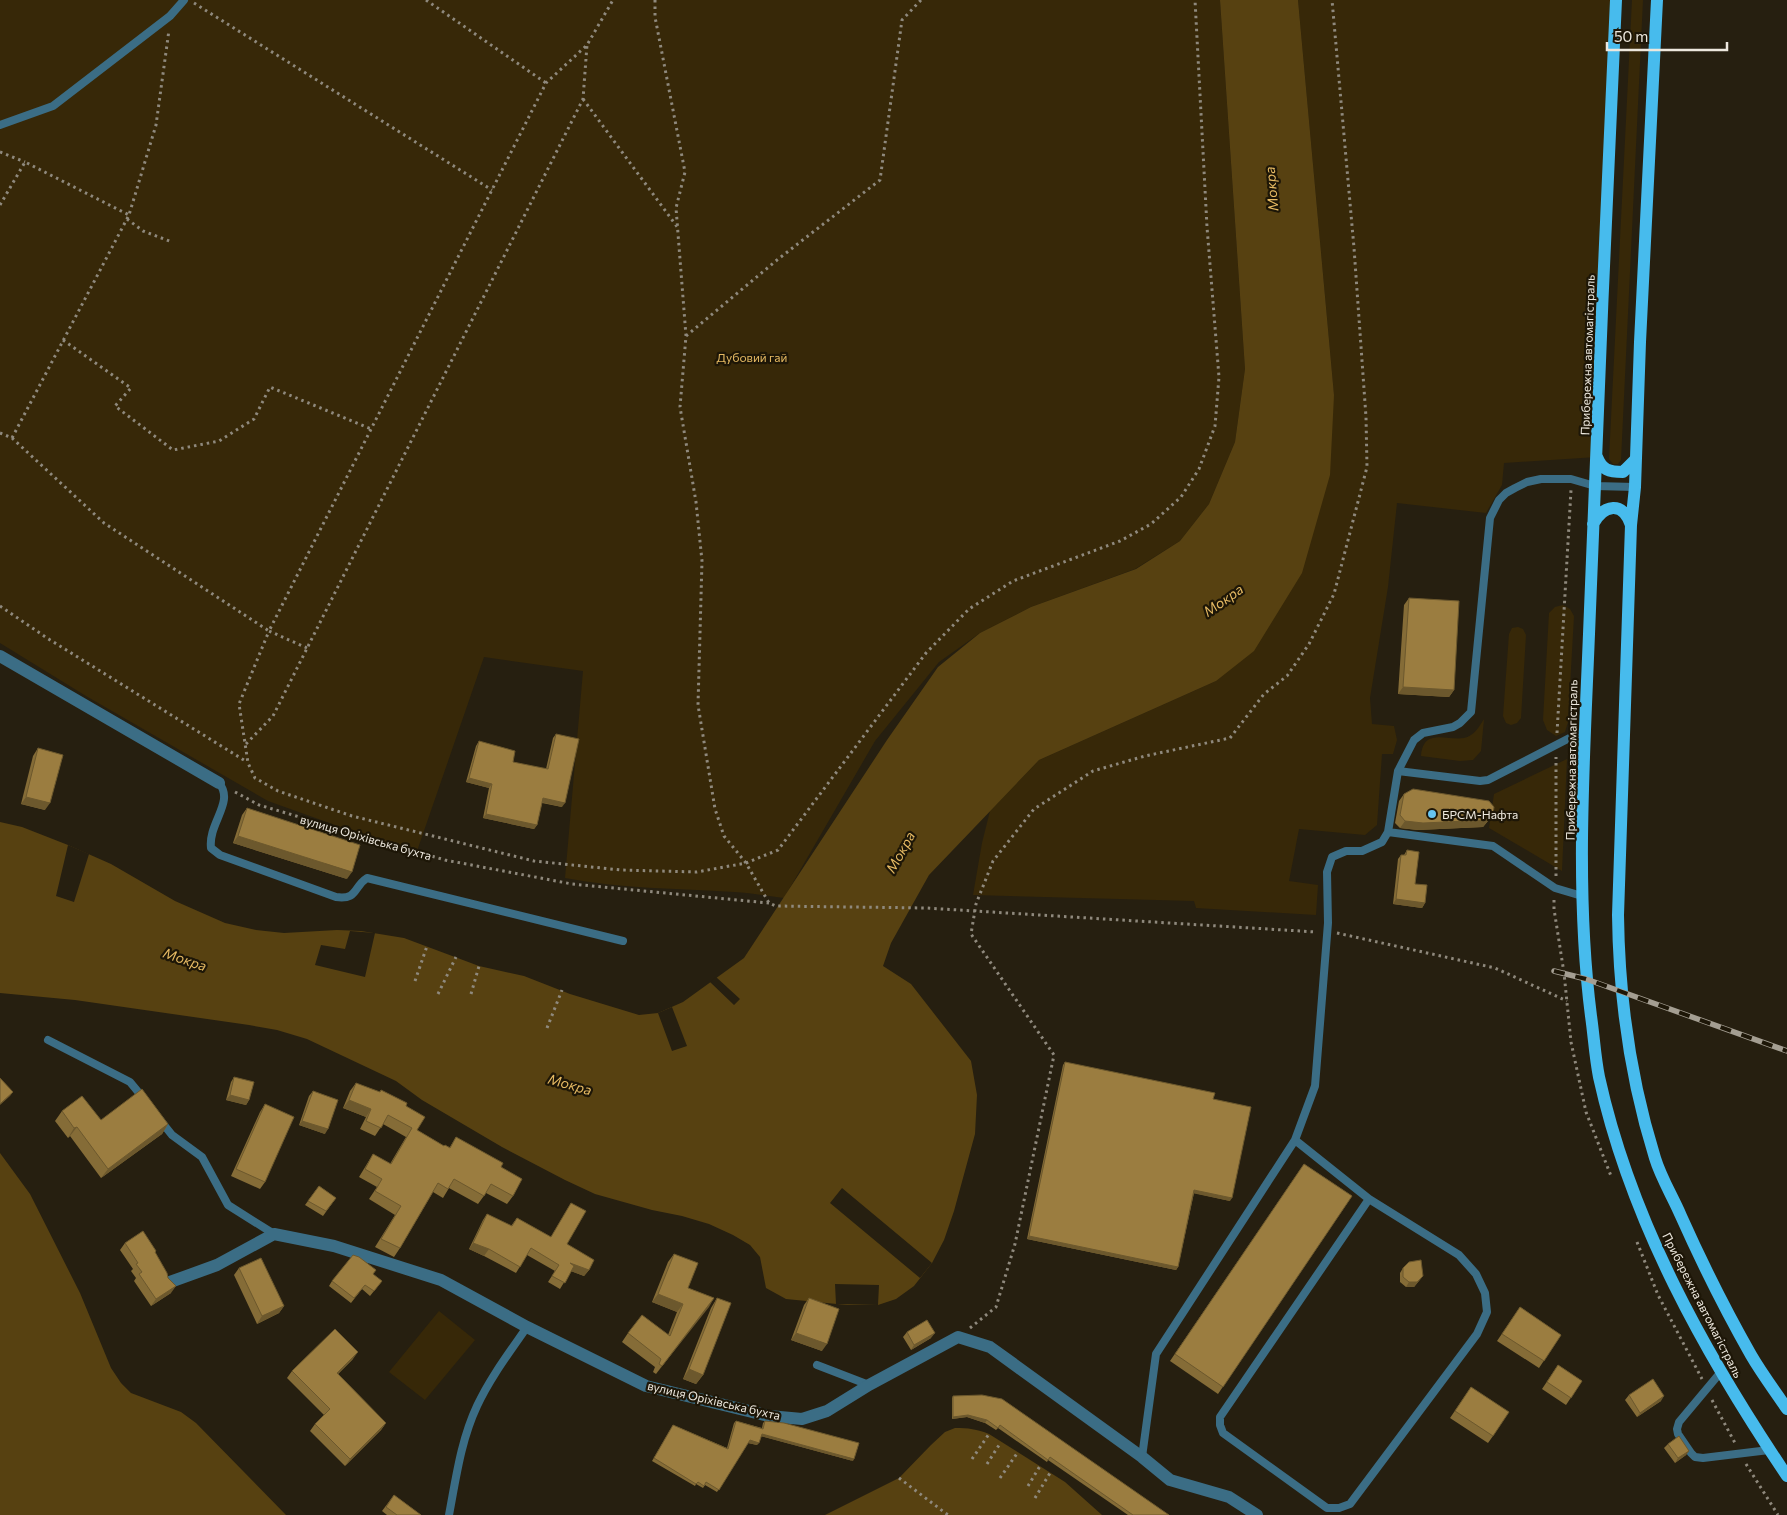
<svg xmlns="http://www.w3.org/2000/svg" width="1787" height="1515" font-family="Commissioner,sans-serif">
<rect width="100%" height="100%" fill="#261f10"/>
<path fill="#372808" d="M0,0H1220L1245,369L1235,442L1209,504L1180,541L1135,569L1031,607L980,633L939,662L875,741L784,898C767,896 751,893 734,892C677,888 621,889 565,878L583,671L484,657L416,854L268,801L86,696L0,643Z
M1298,0H1617L1597,457L1504,463L1502,485L1486,513L1397,503L1388,587L1370,698L1372,724L1394,726L1397,740L1393,754H1382L1377,825L1365,835L1299,829L1289,881L1318,885L1316,915L1196,908L1194,901L973,895L982,843L990,811L1039,760L1216,681L1334,395Z
M1632,0H1643L1621,460L1618,464H1613L1609,459Z
M1563,605L1570,609L1574,616L1568,722L1565,732L1556,736L1547,730L1543,720L1549,613L1555,607Z
M1518,627L1523,629L1526,635L1521,718L1517,723L1511,725L1506,723L1503,716L1509,634L1512,628Z
M1484,719L1481,751L1473,760L1460,761L1421,756C1423,727 1448,741 1464,738C1474,736 1479,727 1484,719Z
M1567,759L1562,871L1489,828L1494,794Z
M439,1311L475,1340L425,1400L389,1372Z"/>
<path fill="#574111" d="M1220,0H1298L1334,395L1330,475L1302,573L1254,651L1216,681L1039,760L929,875L891,943L883,966L911,984L971,1061L977,1095L975,1134L954,1211L944,1240L932,1263L914,1286L896,1299L878,1305H847L786,1299L766,1288L760,1257L750,1245L733,1235L709,1224L682,1216L652,1210L595,1194L565,1180L502,1147L422,1100L396,1081L307,1039L277,1030L249,1025L75,1000L0,993V822L22,827L68,845L111,864L175,901L225,923L256,930L284,933L337,930L361,931L404,938L479,966L524,976L570,994L639,1015L658,1013L683,1002L744,958L887,740L938,667L980,633L1031,607L1136,569L1180,541L1209,504L1235,442L1245,369Z
M0,1153L30,1194L80,1293L111,1368L121,1383L131,1393L181,1412L196,1423L286,1515H0Z
M955,1428C968,1428 977,1429 989,1434L1065,1482L1102,1515H825L899,1478L931,1445L945,1432Z"/>
<path fill="#261f10" d="M68,845L89,854L74,902L56,896Z
M350,931L375,933L365,977L315,965L321,945L345,949Z
M716,977L740,999L734,1005L710,982Z
M672,1007L687,1046L672,1051L658,1013Z
M842,1188L932,1263L920,1278L830,1203Z
M835,1284L879,1285L878,1305L836,1304Z"/>
<g fill="none" stroke-linecap="round" stroke-linejoin="round">
<path stroke="#8f897d" stroke-width="3" stroke-dasharray="2.5 4" stroke-linecap="butt" d="M426,0L546,83
M655,0V17L685,172L676,208L686,336L680,407L696,502L702,561L698,705L715,809L724,836L746,863L769,903L776,906L926,908L1316,932
M194,3L492,190
M583,99L678,228
M0,152L25,162
M0,205L25,162L129,215
M127,219L143,231L172,242
M686,336L777,260L880,180L902,20L921,0
M63,340L131,388L115,406L173,450L219,441L254,419L270,387L371,429
M0,433L12,438L104,523L269,631L546,83L587,45L613,0
M12,438L129,215L156,125L169,30
M0,606L47,638L247,762
M307,648L269,631L239,704L248,763L255,778L278,791L352,816L534,861L621,870L697,872L746,863L778,850L926,653L969,609L1013,581L1120,541L1151,524L1181,497L1199,469L1215,426L1219,377L1207,227L1195,0
M1557,733L1571,490
M246,744L273,716L583,99L587,45
M235,792L259,805L445,860L572,884L769,903
M1556,876V757
M1554,900V909L1564,973L1571,1042L1586,1112L1611,1176
M1337,933L1495,968L1567,1001
M415,981L427,946
M438,994L456,957
M471,994L479,966
M547,1028L562,990
M1637,1242L1658,1295L1702,1379
M970,1328L996,1307L1015,1244L1054,1055L971,934L976,904L993,861L1034,809L1093,771L1145,756L1230,738L1264,694L1287,676L1309,644L1334,594L1367,467L1366,417L1354,248L1332,0
M1712,1400L1735,1443
M972,1459L989,1434
M987,1464L1001,1442
M1746,1464L1778,1515
M899,1478L948,1515
M1000,1478L1018,1452
M1028,1486L1040,1466
M1035,1498L1050,1473"/>
<path stroke="#3b6d85" stroke-width="8" d="M0,125L53,106L170,16L184,0
M1398,771L1480,781L1488,780L1585,730
M219,783C235,802 208,823 211,848L220,855L336,897C358,900 353,887 367,878L623,941
M1388,832L1493,846L1555,888L1582,896
M48,1040L130,1082L144,1099
M160,1120L172,1135L202,1157L228,1205L274,1234
M1295,1140L1369,1199L1459,1255L1476,1274L1485,1293L1487,1312L1477,1334L1350,1504L1339,1508H1327L1223,1433L1220,1425V1417L1369,1199
M817,1365L869,1385
M1720,1373L1679,1422L1677,1429L1678,1434L1691,1453L1695,1457L1703,1458L1769,1450
M1142,1457L1156,1354L1295,1140L1315,1086L1328,923L1327,872L1332,857L1346,851H1362L1382,842L1388,832L1398,771L1414,740L1423,733L1453,727L1460,723L1471,712L1490,518L1499,500L1506,493L1515,488L1527,482L1541,479H1571L1595,486L1635,487
M449,1515C456,1478 461,1440 477,1406C490,1378 509,1353 527,1327"/>
<path stroke="#3b6d85" stroke-width="12" d="M0,656L219,783
M170,1282L217,1265L274,1234L334,1246L441,1280L527,1327L646,1386L769,1416L802,1419L827,1411L869,1385L958,1337L990,1347L1142,1457L1170,1480L1229,1497L1257,1515"/>
<path stroke="#47bbed" stroke-width="12" d="M1616,0C1606,211 1597,423 1589,634C1584,760 1575,892 1591,1016C1594,1037 1595,1057 1599,1077C1631,1222 1705,1354 1787,1476
M1657,0L1640,342L1635,487L1631,525L1618,915C1619,998 1630,1078 1655,1158C1661,1178 1673,1197 1681,1216C1702,1263 1726,1311 1751,1355C1762,1374 1775,1391 1787,1409
M1597,457C1602,470 1609,472 1623,472L1636,459
M1593,524C1604,504 1623,501 1631,525"/>
<defs>
<path id="rail" d="M1554,971L1586,979L1787,1051"/>
</defs>
<use href="#rail" stroke="#a49e92" stroke-width="5.5"/>
<use href="#rail" stroke="#1d1607" stroke-width="4" stroke-dasharray="11" stroke-linecap="butt"/>
</g>
<path fill="#856c37" d="M1409,598L1454,690L1449,697L1398,694L1404,605Z
M556,734L562,807L542,803L537,825L534,829L483,818L489,788L466,782L476,746L479,741L513,762L546,769L553,738Z
M38,748L45,810L21,804L33,756Z
M1404,794L1488,821L1483,827L1418,830L1400,828L1395,823L1399,801Z
M247,808L347,879L233,843L242,815Z
M1407,850L1415,884L1425,903L1422,908L1393,904L1398,859L1401,855H1404Z
M1065,1062L1213,1099L1230,1201L1194,1193L1178,1267L1176,1270L1027,1239L1063,1065Z
M234,1077L249,1100L246,1105L226,1100L231,1082Z
M356,1083L406,1106L417,1130L444,1146L450,1147L456,1137L501,1167L513,1196L507,1204L486,1193L478,1204L449,1188L443,1198L433,1192L400,1248L394,1257L375,1247L395,1215L369,1199L377,1187L359,1177L373,1154L390,1164L406,1137L383,1124L375,1136L360,1129L366,1117L343,1108L350,1091Z
M313,1091L325,1134L299,1125L309,1096Z
M265,1104V1182L260,1189L231,1176L260,1112Z
M62,1111L101,1120L168,1124L162,1134L101,1178L70,1136L68,1138L55,1121Z
M1304,1164L1352,1196L1218,1394L1170,1361Z
M319,1186L336,1198L323,1216L305,1205Z
M571,1203L567,1244L589,1270L584,1276L571,1271L560,1289L548,1282L555,1271L527,1255L516,1273L484,1256L469,1249L483,1220L487,1214L511,1226L517,1218L551,1237Z
M125,1243L155,1252L168,1278L171,1293L151,1306L134,1281L136,1278L131,1271L133,1269L120,1250Z
M674,1254L688,1288L714,1298L656,1374L653,1372L655,1367L622,1342L628,1333L668,1335L677,1312L652,1302L668,1262Z
M239,1268L284,1306L279,1313L257,1324L234,1275Z
M1403,1268L1423,1276L1414,1287H1406L1400,1282V1273Z
M373,1275L382,1281L370,1296L362,1289L351,1303L329,1286L332,1281Z
M717,1298L703,1375L696,1384L683,1379L711,1308Z
M809,1298L822,1351L791,1340L804,1305Z
M1520,1307L1561,1335L1539,1368L1497,1341Z
M907,1332L931,1338L911,1350L903,1337Z
M353,1359L338,1374L386,1423L381,1430L345,1466L310,1431L315,1424L324,1415L287,1378L292,1371Z
M1558,1365L1582,1381L1566,1405L1542,1389Z
M1471,1387L1493,1436L1488,1443L1450,1418Z
M1629,1395L1661,1401L1637,1417L1625,1400Z
M953,1396L1169,1515H1128L1048,1460L1047,1462L998,1428L996,1430L985,1423L967,1417L952,1419V1398Z
M736,1421L762,1428L763,1423L765,1421L853,1461L761,1436L757,1445L748,1443L717,1492L705,1485L703,1488L696,1484L695,1486L652,1461L673,1425L727,1448L734,1423Z
M1668,1444L1689,1451L1686,1455L1675,1463L1664,1448Z
M394,1495L421,1515H387L382,1511Z"/>
<path fill="#6c582d" d="M1403,687L1454,690L1449,697L1398,694Z
M469,778L492,784L489,788L466,782Z
M26,797L50,803L45,810L21,804Z
M543,798L565,803L562,807L540,802Z
M486,814L537,825L534,829L483,818Z
M1493,814L1483,827L1418,830L1400,828L1405,821Z
M238,836L352,872L347,879L233,843Z
M1396,899L1425,903L1422,908L1393,904Z
M13,1092L10,1096L0,1105V1104Z
M230,1095L249,1100L246,1105L226,1100Z
M349,1100L371,1109L366,1117L343,1108Z
M302,1121L328,1129L325,1134L299,1125Z
M168,1124L162,1134L101,1178L108,1169Z
M77,1127L70,1136L68,1138L74,1128Z
M1194,1190L1232,1198L1230,1201L1192,1193Z
M1029,1236L1178,1267L1176,1270L1027,1239Z
M473,1243L489,1249L484,1256L469,1249Z
M570,1263L589,1270L584,1276L565,1269Z
M1423,1276L1414,1287H1406L1409,1282Z
M176,1286L171,1293L151,1306L156,1299Z
M658,1294L683,1304L677,1312L652,1302Z
M714,1298L709,1307L656,1374L662,1366Z
M284,1306L279,1313L257,1324L262,1316Z
M796,1333L827,1344L822,1351L791,1340Z
M935,1333L931,1338L911,1350L914,1345Z
M358,1352L353,1359L332,1380L337,1373Z
M689,1369L703,1375L696,1384L683,1379Z
M1664,1396L1661,1401L1637,1417L1640,1413Z
M968,1415L987,1420L985,1423L967,1417L952,1419L953,1417Z
M386,1423L381,1430L345,1466L350,1459Z
M762,1434L854,1459L853,1461L760,1436Z
M750,1440L759,1443L757,1445L748,1443Z
M1689,1451L1686,1455L1675,1463L1678,1458Z"/>
<path fill="#9b7d40" stroke="#6c582d" d="M1409,598L1459,601L1454,690L1403,687Z
M556,734L579,739L565,803L543,798L537,825L486,814L492,784L469,778L479,741L515,751L513,762L548,769Z
M38,748L63,755L50,803L26,797Z
M1413,789L1489,801L1494,807L1493,814L1488,820L1423,823L1405,821L1400,815L1404,794Z
M247,808L360,845L352,872L238,836Z
M1407,850L1419,852L1415,884L1427,885L1425,903L1396,899L1401,855H1406Z
M1065,1062L1215,1093L1213,1099L1251,1107L1232,1198L1194,1190L1178,1267L1029,1236Z
M234,1077L254,1082L249,1100L230,1095Z
M0,1078L13,1092L0,1104Z
M356,1083L380,1092L381,1090L407,1103L406,1106L425,1117L417,1130L444,1146L445,1145L450,1148L456,1137L503,1163L501,1167L522,1179L513,1196L491,1184L484,1196L454,1179L448,1189L438,1183L400,1248L381,1239L401,1206L375,1191L382,1179L365,1169L373,1154L391,1164L412,1128L388,1115L381,1128L366,1121L371,1109L349,1100Z
M142,1089L168,1124L108,1169L77,1127L74,1128L62,1111L82,1096L101,1120Z
M313,1091L338,1100L328,1129L302,1121Z
M265,1104L294,1117L265,1182L236,1169Z
M1304,1164L1352,1196L1223,1387L1175,1354Z
M319,1186L336,1198L326,1211L308,1201Z
M571,1203L586,1211L567,1244L594,1260L589,1270L570,1263L574,1266L565,1283L552,1276L559,1265L531,1248L520,1267L489,1249L473,1243L487,1214L512,1226L517,1218L551,1237Z
M143,1231L156,1251L155,1252L167,1273L168,1278L176,1286L156,1299L139,1274L142,1272L136,1264L138,1263L125,1243Z
M674,1254L698,1263L688,1288L714,1298L662,1366L659,1364L661,1359L628,1333L642,1315L670,1336L683,1304L658,1294Z
M353,1255L359,1257L376,1270L373,1274L382,1281L374,1291L365,1285L354,1298L332,1281Z
M261,1258L284,1306L262,1316L239,1268Z
M1421,1260L1423,1276L1417,1282H1409L1403,1277V1268L1409,1262Z
M717,1298L731,1303L703,1375L689,1369Z
M809,1298L839,1309L827,1344L796,1333Z
M1520,1307L1561,1335L1544,1361L1502,1334Z
M927,1320L935,1333L914,1345L907,1332Z
M335,1329L358,1352L337,1373L386,1423L350,1459L315,1424L330,1409L292,1371Z
M1558,1365L1582,1381L1571,1398L1547,1382Z
M1653,1379L1664,1396L1640,1413L1629,1395Z
M1471,1387L1509,1412L1493,1436L1455,1411Z
M982,1395L1002,1399L1169,1515H1133L1050,1457L1048,1460L1000,1425L998,1428L987,1420L968,1415L953,1417V1396Z
M736,1421L763,1429L765,1421L784,1423L859,1443L854,1459L762,1434L759,1443L750,1440L719,1490L706,1482L704,1486L698,1482L696,1484L654,1458L673,1425L728,1449Z
M1679,1436L1689,1451L1678,1458L1668,1444Z
M394,1495L421,1515H397L386,1507Z"/>
<circle fill="#67c4f0" stroke="#1d1607" stroke-width="2" cx="1432" cy="814" r="5"/>
<g text-anchor="middle" dominant-baseline="central" stroke-width="4.5" stroke-linejoin="round" paint-order="stroke">
<g font-size="12" fill="#ede8de" stroke="#1d1607">
<text transform="translate(1587 355) rotate(-88)">Прибережна автомагістраль</text>
<text transform="translate(1571 760) rotate(-89)">Прибережна автомагістраль</text>
<text transform="translate(366 837) rotate(16)">вулиця Оріхівська бухта</text>
<text transform="translate(1703 1305) rotate(63)">Прибережна автомагістраль</text>
<text transform="translate(714 1400) rotate(13)">вулиця Оріхівська бухта</text>
</g>
<g font-size="12" fill="#e6ba62" stroke="#1d1607">
<text x="752" y="357">Дубовий гай</text>
</g>
<g font-size="12" fill="#ede8de" stroke="#1d1607" text-anchor="start">
<text x="1442" y="814">БРСМ-Нафта</text>
</g>
<g font-size="14" font-style="italic" fill="#e6ba63" stroke="#1d1607">
<text transform="translate(1271 189) rotate(-95)">Мокра</text>
<text transform="translate(1223 600) rotate(-35)">Мокра</text>
<text transform="translate(900 852) rotate(-61)">Мокра</text>
<text transform="translate(185 959) rotate(19)">Мокра</text>
<text transform="translate(570 1084) rotate(16)">Мокра</text>
</g>
</g>
<path d="M1607 42v8h120v-8" fill="none" stroke="#ede8de" stroke-width="2.5"/>
<text x="1614" y="42" font-size="15" fill="#ede8de" stroke="#1d1607" stroke-width="4" paint-order="stroke">50 m</text>
</svg>
